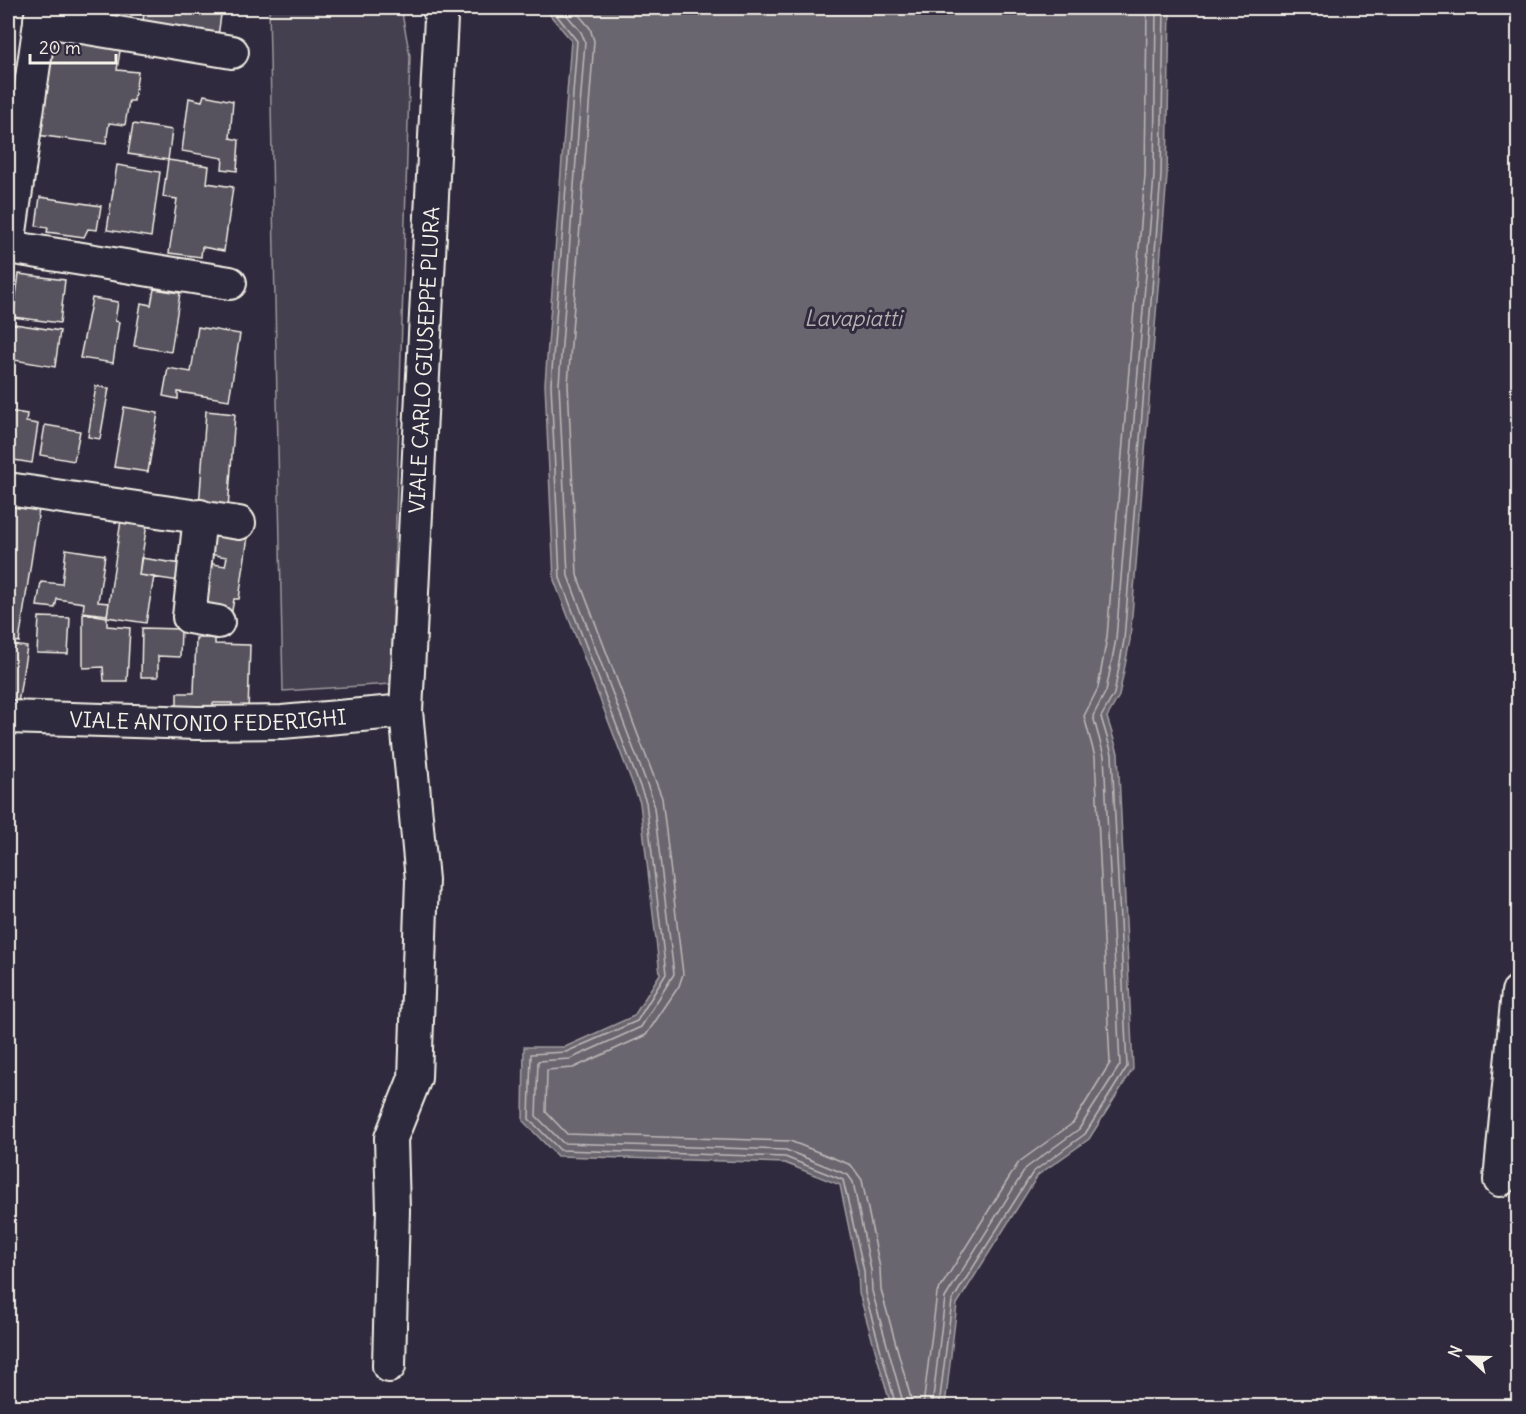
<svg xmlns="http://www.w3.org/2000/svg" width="1526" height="1414" font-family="Delius,sans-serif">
<rect width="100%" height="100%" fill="#2f2a3d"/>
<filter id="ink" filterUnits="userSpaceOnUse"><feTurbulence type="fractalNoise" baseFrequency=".0167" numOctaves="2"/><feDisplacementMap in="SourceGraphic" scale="12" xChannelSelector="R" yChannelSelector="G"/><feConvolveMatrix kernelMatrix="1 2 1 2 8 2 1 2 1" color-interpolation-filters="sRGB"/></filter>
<g filter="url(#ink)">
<path fill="#454050" stroke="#9c989c" stroke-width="1.5" d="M269,8H401L410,56L391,684L283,691Z"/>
<path fill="#6a6670" stroke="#a19ea0" stroke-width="1.5" d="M544,8H1170L1167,176L1130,640L1119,696L1107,717L1118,753L1133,1069L1089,1139L1038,1175L957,1304L945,1406H891L859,1293L858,1272L840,1185L785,1163L557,1156L523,1121L524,1047H565L634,1016L660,974L640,803L554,580L545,384L571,40Z"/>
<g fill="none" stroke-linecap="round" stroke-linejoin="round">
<path stroke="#bdb9b8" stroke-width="1.5" d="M551,8L577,41L551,384L560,578L646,802L666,974L637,1021L566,1052L531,1054L529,1119L560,1150L785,1157L843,1180L864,1271L865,1293L896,1406
M561,8L581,32L585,41L559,384L568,576L653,800L674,974L641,1027L570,1059L538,1061L536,1116L563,1143L786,1150L848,1175L853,1182L871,1270L872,1291L904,1406
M573,8L590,28L594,41L568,384L577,575L662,798L683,974L679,986L646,1035L573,1068L547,1070L546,1112L567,1134L790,1141L851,1165L862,1180L880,1268L881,1290L913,1406
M923,1406L937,1293L1019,1162L1073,1123L1110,1063L1095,757L1084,716L1098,688L1107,637L1145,175L1147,8
M932,1406L945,1298L1026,1168L1079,1129L1120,1065L1104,756L1093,716L1106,691L1116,639L1154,176L1156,8
M939,1406L952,1301L1033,1172L1085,1134L1127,1067L1112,754L1101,717L1114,694L1124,640L1161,176L1164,8"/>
</g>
<path fill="#56525f" stroke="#f4f1e8" stroke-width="1.5" d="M129,8H222L218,36L142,26L144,14L129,12Z
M50,34L121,44L117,70L138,72L134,101H129L125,125L109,123L106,144L37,135Z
M204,95L233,101L230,138L239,140L237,171L222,169L223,158L182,151L189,98L202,101Z
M133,124L172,130L168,160L128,154Z
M168,160L209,166L207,183L233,187L224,251L202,247L201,257L169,253L177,199L163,197Z
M117,165L160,172L151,237L107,230Z
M40,197L101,206L97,230L88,229L84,237L47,232L48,228L36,226Z
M19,274L65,280L60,323L13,317Z
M154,289L180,293L171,352L134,346L141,303L151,305Z
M92,298L118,302L115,321L119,322L113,363L80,358Z
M8,323L60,331L55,367L14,360L15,354L8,353Z
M198,327L240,334L229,400L178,392V399L163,396L168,368L191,372Z
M96,386L109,388L100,439L88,437Z
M124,407L158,413L148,472L114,467Z
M8,411L27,414L26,422L38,424L32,463L8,459Z
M206,411L235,414L228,509L199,507Z
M45,425L80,431L74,461L40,455Z
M8,504L39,509L19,642L8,640Z
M121,520L147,524L139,575L154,577L146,623L107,617Z
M206,529L248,536L239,599H234L231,616L194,611L202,562L225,566L227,557L202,553Z
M66,549L105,555L98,602L109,603L107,615L83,612L84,603L57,599L55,608L37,606L41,582L62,584Z
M141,558L182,564L179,581L139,575Z
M83,613L107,617V626L130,628L127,681H104L103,667L83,668Z
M39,617L70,618L68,654L37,653Z
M142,628L181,629L180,657L158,656V677H141Z
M196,638H215V644L250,645L248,713L232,712V703H213V712L177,711V693H194Z
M8,644L27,647L18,703L8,702Z"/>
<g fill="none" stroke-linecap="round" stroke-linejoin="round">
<defs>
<g id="street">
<path d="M40,20L232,52"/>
<path d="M8,246L42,8"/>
<path d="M8,247L230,283"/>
<path d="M8,489L239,523"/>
<path d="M200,516L189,617L218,622"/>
<path id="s1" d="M8,717L197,723L282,722L406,711"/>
<path d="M1500,1180L1518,992"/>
<path id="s2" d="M389,1366L393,1210L391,1138L415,1078L422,880L406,711L441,18L439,8"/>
</g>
</defs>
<use href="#street" stroke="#f4f1e8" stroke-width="36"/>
<use href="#street" stroke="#2f2a3d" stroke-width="32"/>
</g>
</g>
<g text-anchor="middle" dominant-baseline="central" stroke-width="6" stroke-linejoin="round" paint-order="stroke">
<g font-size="21" fill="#f4f1e8" stroke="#2f2a3d">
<text stroke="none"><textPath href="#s2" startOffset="1012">VIALE CARLO GIUSEPPE PLURA</textPath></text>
<text stroke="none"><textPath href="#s1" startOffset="200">VIALE ANTONIO FEDERIGHI</textPath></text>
</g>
<g font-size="22" font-style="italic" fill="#b6b2b2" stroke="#2f2a3d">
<text x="853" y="318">Lavapiatti</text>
</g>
</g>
<rect width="1526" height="1414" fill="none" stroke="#2f2a3d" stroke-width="30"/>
<rect x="15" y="15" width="1496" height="1384" fill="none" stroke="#f4f1e8" stroke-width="2" filter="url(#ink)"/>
<g transform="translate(1469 1357) rotate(292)" stroke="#2f2a3d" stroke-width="4.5" paint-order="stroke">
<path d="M0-4.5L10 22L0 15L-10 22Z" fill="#f4f1e8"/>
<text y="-9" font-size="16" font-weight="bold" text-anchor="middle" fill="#f4f1e8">N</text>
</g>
<path d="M30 54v9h86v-9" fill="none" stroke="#f4f1e8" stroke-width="3"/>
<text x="39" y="54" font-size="18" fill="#f4f1e8" stroke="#2f2a3d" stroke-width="4.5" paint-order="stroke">20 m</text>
</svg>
